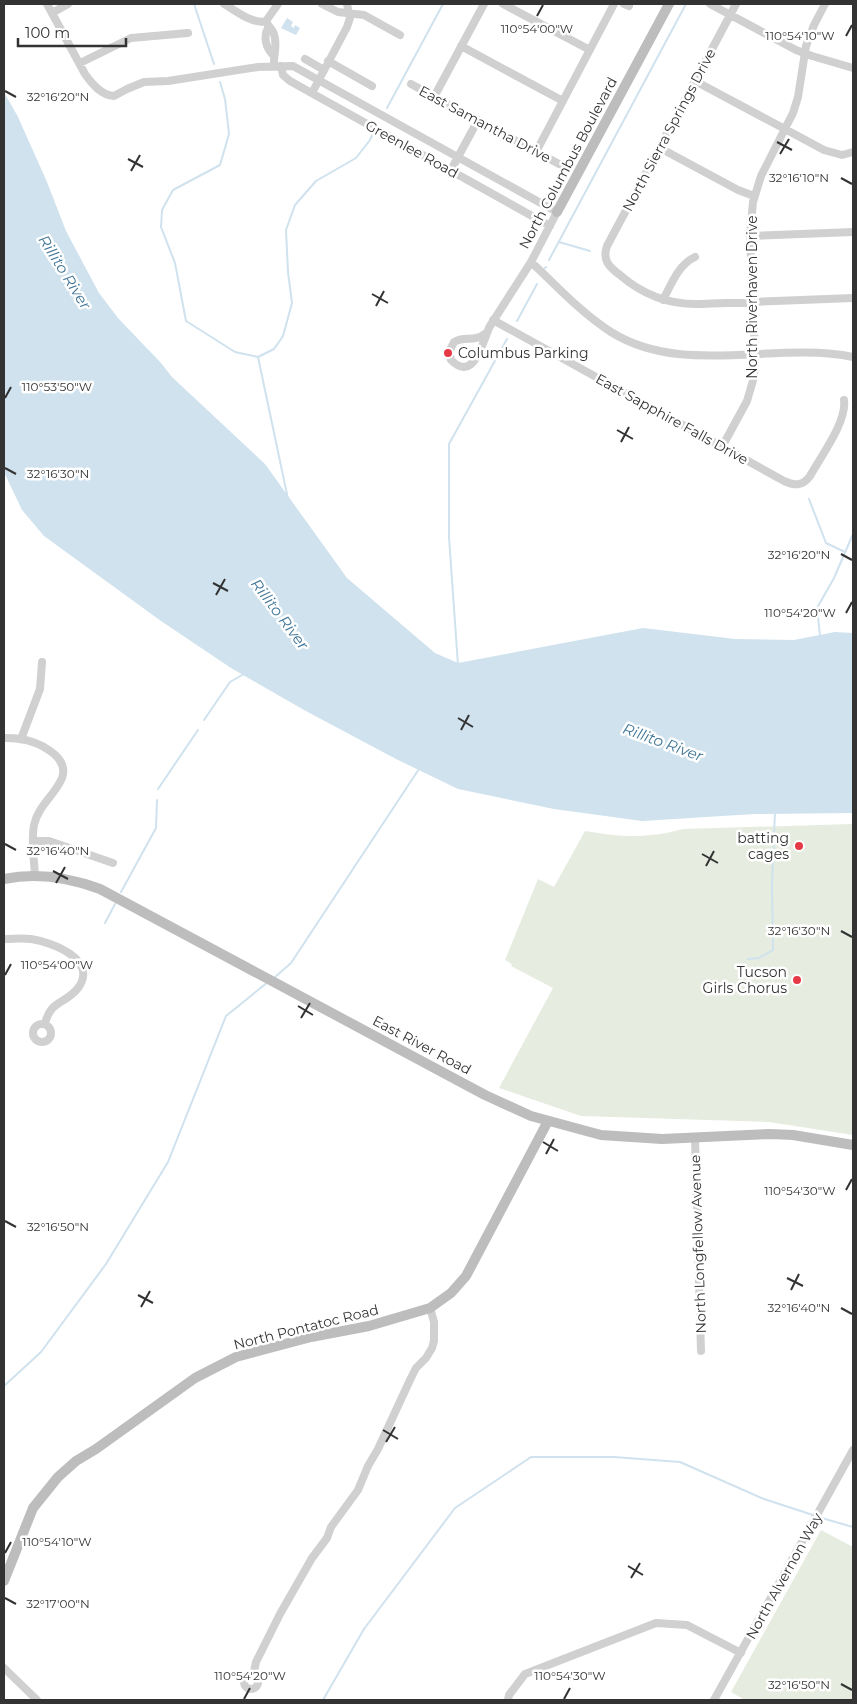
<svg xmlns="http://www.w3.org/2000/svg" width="857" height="1704" font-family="Montserrat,sans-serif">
<rect width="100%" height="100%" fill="#fff"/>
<path fill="#e6ecdf" d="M853,824V1135L769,1122L581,1116L499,1088L553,988L511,966L512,964L505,960L538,879L554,887L585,831C622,837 646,839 683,829Z
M821,1530L853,1547V1700H745L731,1692Z"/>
<path fill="#cfe2ee" d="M287,18L293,22L291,26L294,28L295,25L300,28L296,35L281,28Z
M4,92L18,117L47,182L66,231L99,293L118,318L161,363L172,377L265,464L347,578L435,653L458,663L643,628L735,639L794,640L835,632L853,633V813L754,814L642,821L554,809L458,789L396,759L304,710L231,668L161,621L44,536L22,510L4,472Z"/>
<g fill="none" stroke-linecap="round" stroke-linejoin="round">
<path stroke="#cfe2ee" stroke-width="2" d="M194,4L214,64
M220,82L225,99L229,134L220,165L173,190L162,210L161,227L175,263L186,321L235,352L258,357L274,349L283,336L292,303L288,272L286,230L295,205L316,181L356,158L370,140L373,133
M387,108L443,4
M559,242L590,251
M549,260L686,4
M545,268L546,267
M517,321L537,284
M258,357L288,499
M809,499L826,543L845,552
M820,636L817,608L834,578L853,534
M458,665L449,537V444L507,339
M204,720L230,682L244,674
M158,789L198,730
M121,892L156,828L157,800
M105,923L115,904
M748,959L759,958L773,950L772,885L775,811
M274,978L291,963L419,769
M4,1386L41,1352L106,1264L168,1162L226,1016L268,982
M818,1517L853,1527
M323,1700L364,1629L455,1508L531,1457H614L680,1462L764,1499L813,1515"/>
<path stroke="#d0d0d0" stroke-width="8" d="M47,4L85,74C92,84 101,95 114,96L127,89L144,82L168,81L258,67L293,66L557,212L531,262L490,326C483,339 475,384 451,360L449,352L454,342C465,335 474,343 486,333
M224,4C235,10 253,25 266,21
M322,4L338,12L364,15L400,35
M503,4L590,50
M624,4L629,6
M710,4L796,50L812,56L853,68
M736,4L607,246C602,260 609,267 620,275C643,295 669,305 700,304L853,298
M52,13L68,4
M268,28C263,37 266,48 273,55
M461,46L563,101
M305,59L324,70
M328,61L372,86
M80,63L131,38L188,33
M274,66C273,55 278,46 274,34C273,29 268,27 266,21L278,4
M281,66L283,75L290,81L550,226
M695,81L824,150L842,155L853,152
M411,84L559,164
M312,93L347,27L350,18L347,4
M434,97L484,4
M660,148L738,190L754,196
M536,152L614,4
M451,170L478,120
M750,236L853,232
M531,262C556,285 581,313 611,332C683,377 774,341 853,357
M663,300C671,285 678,265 695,257
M493,320L784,481C795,486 803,486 810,476C821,456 847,422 844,400
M722,447L747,401L754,377L755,353L750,236L753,202L761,176L793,113L798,97L806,46L814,25L825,4
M4,738C9,738 14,738 19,739C37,741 70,756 62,778C55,795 38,806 34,825C31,841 34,859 35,875
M21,739L40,689L42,662
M33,841H49L113,863
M4,939C13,939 22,938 31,939C52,942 99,960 78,988C66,1004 50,1000 45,1024
M33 1033a9 9 0 1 1 18 0a9 9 0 1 1-18 0Z
M695,1138L701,1351
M4,1668L37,1700
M244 1682a7 7 0 1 1 14 0a7 7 0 1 1-14 0Z
M253,1676L256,1662L280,1614L312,1558L327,1538L331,1527L358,1490L368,1466L378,1449L410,1380L416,1368L426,1358L432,1348L434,1341V1322L430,1308
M508,1700L509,1695L525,1674L656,1623L687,1625L741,1653
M714,1700L853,1450"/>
<path stroke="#bdbdbd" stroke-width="10" d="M557,212L669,4
M4,879C37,872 68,877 100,889L485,1095L531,1116L601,1135L662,1139L770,1134L793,1135L853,1145
M4,1581L33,1508L58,1477L76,1461L96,1449L195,1378L236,1357L311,1337L369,1326L430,1308L451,1293L466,1276L548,1121"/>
</g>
<path fill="none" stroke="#333" stroke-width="2" d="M537,16L543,5M846,36L852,25M5,91L16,97M777,142L792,150M780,154L789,139M128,159L143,167M131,171L140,155M841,178L852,184M372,294L388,303M376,306L384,291M5,398L11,387M617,430L633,439M621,442L629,427M5,468L16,474M841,554L852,560M213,583L228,591M216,595L225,579M846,613L852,602M458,718L473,727M461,730L469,715M5,844L16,850M702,854L718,863M706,866L714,851M53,871L68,879M56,883L65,867M841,931L852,937M5,975L11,964M298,1006L313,1015M301,1018L310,1003M543,1142L558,1151M546,1154L554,1139M846,1190L852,1179M5,1221L16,1227M787,1278L803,1286M791,1290L799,1274M138,1295L153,1303M141,1307L150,1291M841,1308L852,1314M383,1430L398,1439M386,1442L395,1427M5,1553L11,1542M628,1566L643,1575M631,1578L640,1563M5,1598L16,1604M841,1684L852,1690M244,1699L250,1688M564,1699L570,1688"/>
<g fill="#e63946" stroke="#fff" stroke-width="2">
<circle cx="448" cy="353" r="5"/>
<circle cx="799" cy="846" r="5"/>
<circle cx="797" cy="980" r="5"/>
</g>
<g text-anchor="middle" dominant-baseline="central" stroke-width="5" stroke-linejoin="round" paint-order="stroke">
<g font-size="14" fill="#333" stroke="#fff">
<text transform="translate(485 124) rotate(28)">East Samantha Drive</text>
<text transform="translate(669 130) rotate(-62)">North Sierra Springs Drive</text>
<text transform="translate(412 149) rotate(29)">Greenlee Road</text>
<text transform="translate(568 163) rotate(-62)">North Columbus Boulevard</text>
<text transform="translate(752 297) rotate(-90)">North Riverhaven Drive</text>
<text transform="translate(672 419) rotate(29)">East Sapphire Falls Drive</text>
<text transform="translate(422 1045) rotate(28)">East River Road</text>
<text transform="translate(698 1244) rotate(-92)">North Longfellow Avenue</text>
<text transform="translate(306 1327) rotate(-14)">North Pontatoc Road</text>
<text transform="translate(784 1576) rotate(-61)">North Alvernon Way</text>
</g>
<g font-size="14" fill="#333" stroke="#fff" text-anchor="end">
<text x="458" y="353" text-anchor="start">Columbus Parking</text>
<text x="789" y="838">batting<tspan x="789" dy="16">cages</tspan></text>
<text x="787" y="972">Tucson<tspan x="787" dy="16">Girls Chorus</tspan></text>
</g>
<g font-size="15" font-style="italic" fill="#3f7597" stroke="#fff">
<text transform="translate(65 272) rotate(58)">Rillito River</text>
<text transform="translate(280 614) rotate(53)">Rillito River</text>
<text transform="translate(663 742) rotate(20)">Rillito River</text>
</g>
</g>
<g font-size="12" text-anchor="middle" fill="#333" stroke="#fff" stroke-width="5" stroke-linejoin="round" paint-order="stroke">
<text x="537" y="33">110°54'00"W</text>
<text x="800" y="40">110°54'10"W</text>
<text x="58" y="101">32°16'20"N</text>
<text x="799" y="182">32°16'10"N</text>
<text x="57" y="391">110°53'50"W</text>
<text x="58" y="478">32°16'30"N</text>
<text x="799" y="559">32°16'20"N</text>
<text x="800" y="617">110°54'20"W</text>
<text x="58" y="855">32°16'40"N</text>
<text x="799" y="935">32°16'30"N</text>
<text x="57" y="969">110°54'00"W</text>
<text x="800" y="1195">110°54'30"W</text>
<text x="58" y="1231">32°16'50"N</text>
<text x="799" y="1312">32°16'40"N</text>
<text x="57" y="1546">110°54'10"W</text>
<text x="58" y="1608">32°17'00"N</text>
<text x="250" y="1680">110°54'20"W</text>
<text x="570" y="1680">110°54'30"W</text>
<text x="799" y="1689">32°16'50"N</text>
</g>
<rect width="857" height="1704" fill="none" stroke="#333333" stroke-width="10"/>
<path d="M18 38v8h108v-8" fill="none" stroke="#333333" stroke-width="2.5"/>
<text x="25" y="38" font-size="15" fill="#333333" stroke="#ffffff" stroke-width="4" paint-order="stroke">100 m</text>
</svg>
